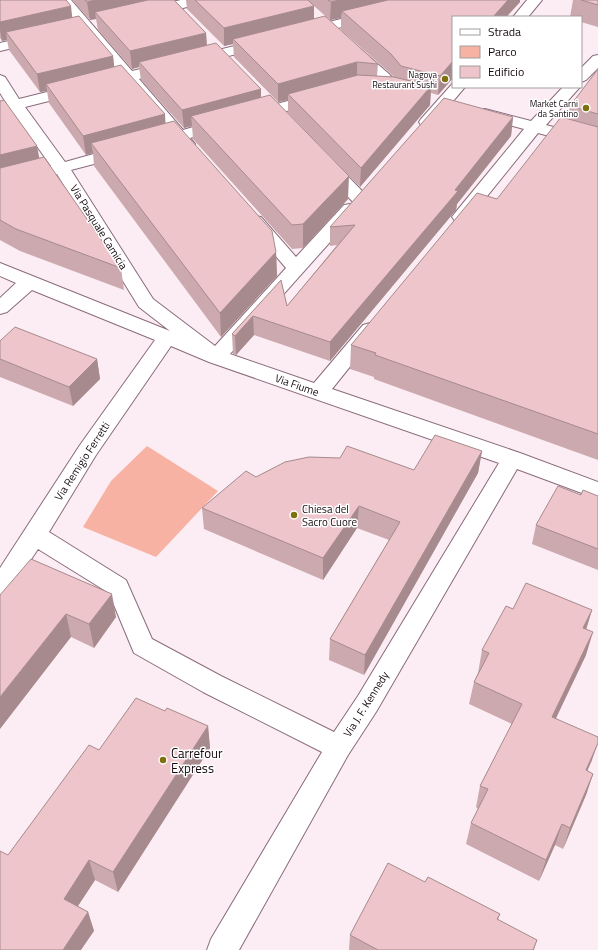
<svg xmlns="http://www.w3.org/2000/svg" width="598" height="950" font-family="'Titillium Web',sans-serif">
<rect width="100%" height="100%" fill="#fcedf4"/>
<path fill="#f7b2a4" d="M147,446L218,491L156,557L83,527L111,481Z"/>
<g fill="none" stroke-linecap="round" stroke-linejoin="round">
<defs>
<path id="minor" d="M56,0H71L132,71L263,39L268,40L270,43L268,46L139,79L183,130L221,119L227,121L229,124L227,127L190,138L195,144L193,147C185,149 182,148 176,142L157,147L151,145L149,142L151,139L169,133L125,82L25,107L65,162L122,146L128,147L130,151L128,155L71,170L153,299L215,346L286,268L249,225L246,221L249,217L255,216L261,217L296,257L344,205L350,204L356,205L359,209L356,213L230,354L314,383L363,325L370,323L377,325L380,329L377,333L332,389L520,453L598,482V499L517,469L376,712L348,755L239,950H207L211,939L322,752L203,692L134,653L109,593L38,549L8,594L0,596V568L80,445L155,340L32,290L7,312L0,314V298L16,283L0,276V263L170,331L139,307L57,174L0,190V180L51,166L14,114L6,121L0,123V110L7,104L0,93V75L5,77L19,99L119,74ZM171,346L209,362L499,463L358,696L334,732L221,676L152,639L126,580L49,532L96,455Z
M181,0H206L204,3L149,16L144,15L142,12L144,9Z
M527,0H542L528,17H513Z
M369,12L374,13L376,16L374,19L306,36L301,35L299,32L301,29Z
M38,34L43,35L45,38L43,41L0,51V43Z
M354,47L359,48L389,74L402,89L399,92L394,94L389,92L379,80L349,54L347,51L349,48Z
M598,55V68L586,80L581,82V68L593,56Z
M453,83V87H465L433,125L427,127L421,125L419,122L421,119Z
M563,87H580L546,125L598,139V149L538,133L467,221L461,222L455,221L452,217L455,213L524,129L479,117L477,114L479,111L485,109L531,121Z
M317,93L323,95L325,98L323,101L254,120L248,118L246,115L248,112Z
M328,161L334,162L366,195L369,199L366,203L360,204L354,203L322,170L320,166L322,162Z"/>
</defs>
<use href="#minor" stroke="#8a6b7c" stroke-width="2"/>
<use href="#minor" fill="#fff" fill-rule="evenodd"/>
</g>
<path fill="#cca9ae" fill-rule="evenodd" d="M0,0L72,17L113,56L114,67L165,114V123L276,252L277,276L221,337L94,166L93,153L86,155L49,103L47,91L40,92L9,50L7,40L2,41L0,38Z
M72,0H174L206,33L207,45L261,89V97L348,199L303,248L292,249L193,139L192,126L184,128L141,80L139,67L132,69L98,30L96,19L90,20Z
M186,0H520V2L438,95L431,93L430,105L360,187L288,113V100L278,102L234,57L233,44L224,46L187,9ZM314,6L330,20L341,18V30L390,73L394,77L377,76L378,64L314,19Z
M573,0H598V27L581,22V17H570Z
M598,69V460L374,379V377L350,369L351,345L497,199L567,119L570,106Z
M0,101L39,158L121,268L124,290L20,251L0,240Z
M513,117L511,136L457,204L456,210L330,361L254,335L236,355L233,354L232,334L281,280L287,306L337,245L330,246V227Z
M0,359H97L100,379L73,406L0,377Z
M482,451L478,473L364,675L329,660L330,639L389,540L357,528L323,580L204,529L202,508L256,477L414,470Z
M581,495L598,496V570L532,544L536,525Z
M0,595L116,617L94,648L71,637Z
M513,609L592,610L586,629V655L556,718L592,760L587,771L593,774L586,795L563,849L555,845L539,881L466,844L471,823L478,809L476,807L480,786L512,724L469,704L474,682L478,673L482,650Z
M165,711L208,726L210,748L118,892L95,880L78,906L88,912L94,931L8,855L99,750Z
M425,882L500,914L498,920L537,940L534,950H349L350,935Z"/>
<path fill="#a68a8d" d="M96,0H162L95,12L96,19L90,20L87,2Z
M340,0H412L342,11L341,18L330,20L331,2Z
M508,0H520V2L506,17H493Z
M71,6L73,24L6,32L7,40L2,41L0,30V22Z
M314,6V24L233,39V44L224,46V28Z
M206,33L207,51L139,62V67L132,69L130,51Z
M113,56L115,74L46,84L47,91L40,92L37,74Z
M453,61V78L438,95L440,76Z
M357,62V81L288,94V100L278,102V84Z
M431,86L430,105L360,187L361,168Z
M261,89V107L191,116L192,126L184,128L182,110Z
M165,114L166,133L91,143L93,153L86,155L83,136Z
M513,117L511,136L457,204L456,210L330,361V342L455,190Z
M37,146L41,167L0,178V155Z
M349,176L348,199L303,248V224Z
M276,252L277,276L221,337L220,313Z
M253,316L254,335L236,355L235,336Z
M97,359L100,379L73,406L69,387Z
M482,451L478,473L364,675L365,655Z
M359,506L357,528L323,580V558Z
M112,594L116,617L94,648L89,624Z
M592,610L585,633L583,628Z
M66,614L71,637L0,729V697Z
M593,632L586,655L546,739L552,717Z
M208,726L210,748L118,892L113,872Z
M598,743L592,760L578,792L586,770Z
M593,774L586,795L563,849L570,828Z
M562,824L555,845L539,881L546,860Z
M89,860L95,880L70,918L64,899Z
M88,912L94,931L81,950H63Z"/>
<path fill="#edc5ca" stroke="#a68a8d" d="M0,0H66L71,6L0,22Z
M85,0H96L87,2Z
M148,0H174L206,33L130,51L95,12Z
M195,0H308L314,6L224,28Z
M328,0H340L331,2Z
M388,0H508L493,17H453V61L440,76L401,66L391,54L342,11Z
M581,0H598V5Z
M79,16L113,56L37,74L6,32Z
M325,16L378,64L357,62L278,84L233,39Z
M216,43L261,89L182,110L139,62Z
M121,65L165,114L83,136L46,84Z
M598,69V114L570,106Z
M358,75L394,77L431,86L361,168L288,94Z
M270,95L349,176L303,224L292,225L191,116Z
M444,98L513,117L455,190L458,191L330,342L253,316L235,336L232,334L281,280L287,306L355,225L330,227Z
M4,100L37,146L0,155V101Z
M561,117L598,127V434L375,355L376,353L351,345L477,193L497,199Z
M174,121L272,231L276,252L220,313L91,143Z
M44,157L121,268L16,229L0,220V168Z
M15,327L97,359L69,387L0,359V341Z
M435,435L482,451L365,655L330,639L400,522L359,506L323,558L202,508L246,471L256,477L285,462L309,457L340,458L347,446L414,470Z
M558,486L581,495L583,490L598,496V549L536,525Z
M31,559L112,594L89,624L66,614L0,697V595Z
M526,583L592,610L583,628L593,632L552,717L598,737V743L586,770L593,774L570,828L562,824L546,860L471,823L488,789L480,786L522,704L474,682L489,653L482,650L506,606L513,609Z
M136,698L165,711L167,708L208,726L113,872L89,860L64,899L88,912L63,950H0V851L8,855L89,745L99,750Z
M388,863L425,882L428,877L500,914L497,919L537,940L533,950H378L350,935Z"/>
<g fill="#7f700f" stroke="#fff" stroke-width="1.5">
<circle cx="445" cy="79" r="4"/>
<circle cx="586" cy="108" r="4"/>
<circle cx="294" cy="515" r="4"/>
<circle cx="163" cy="760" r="4"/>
</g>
<g text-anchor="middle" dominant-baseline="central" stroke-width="3" stroke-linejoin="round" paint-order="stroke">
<g font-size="9" fill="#150a10" stroke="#fff" text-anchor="end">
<text x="437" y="74">Nagoya<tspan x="437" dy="10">Restaurant Sushi</tspan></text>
<text x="578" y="103">Market Carni<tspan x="578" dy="10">da Santino</tspan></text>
</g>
<g font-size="11" fill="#150a10" stroke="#fff">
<text transform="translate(99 227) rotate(58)">Via Pasquale Camicia</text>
<text transform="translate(297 385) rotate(19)">Via Fiume</text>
<text transform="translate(82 461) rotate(-57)">Via Remigio Ferretti</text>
<text transform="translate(366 704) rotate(-58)">Via J. F. Kennedy</text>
</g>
<g font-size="11" fill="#150a10" stroke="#fff" text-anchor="start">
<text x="302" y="509">Chiesa del<tspan x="302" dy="13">Sacro Cuore</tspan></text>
</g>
<g font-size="13" fill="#150a10" stroke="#fff" text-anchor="start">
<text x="171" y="753">Carrefour<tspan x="171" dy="15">Express</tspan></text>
</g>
</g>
<rect x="452" y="16" width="130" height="72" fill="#ffffff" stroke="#a19d9f"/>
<rect x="460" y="29" width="20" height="6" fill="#ffffff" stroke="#a19d9f"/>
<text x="488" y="36" font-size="12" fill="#150a10">Strada</text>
<rect x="460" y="46" width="20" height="12" fill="#f7b2a4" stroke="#a19d9f"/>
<text x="488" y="56" font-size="12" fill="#150a10">Parco</text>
<rect x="460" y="66" width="20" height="12" fill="#edc5ca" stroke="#a19d9f"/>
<text x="488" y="76" font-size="12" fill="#150a10">Edificio</text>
</svg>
